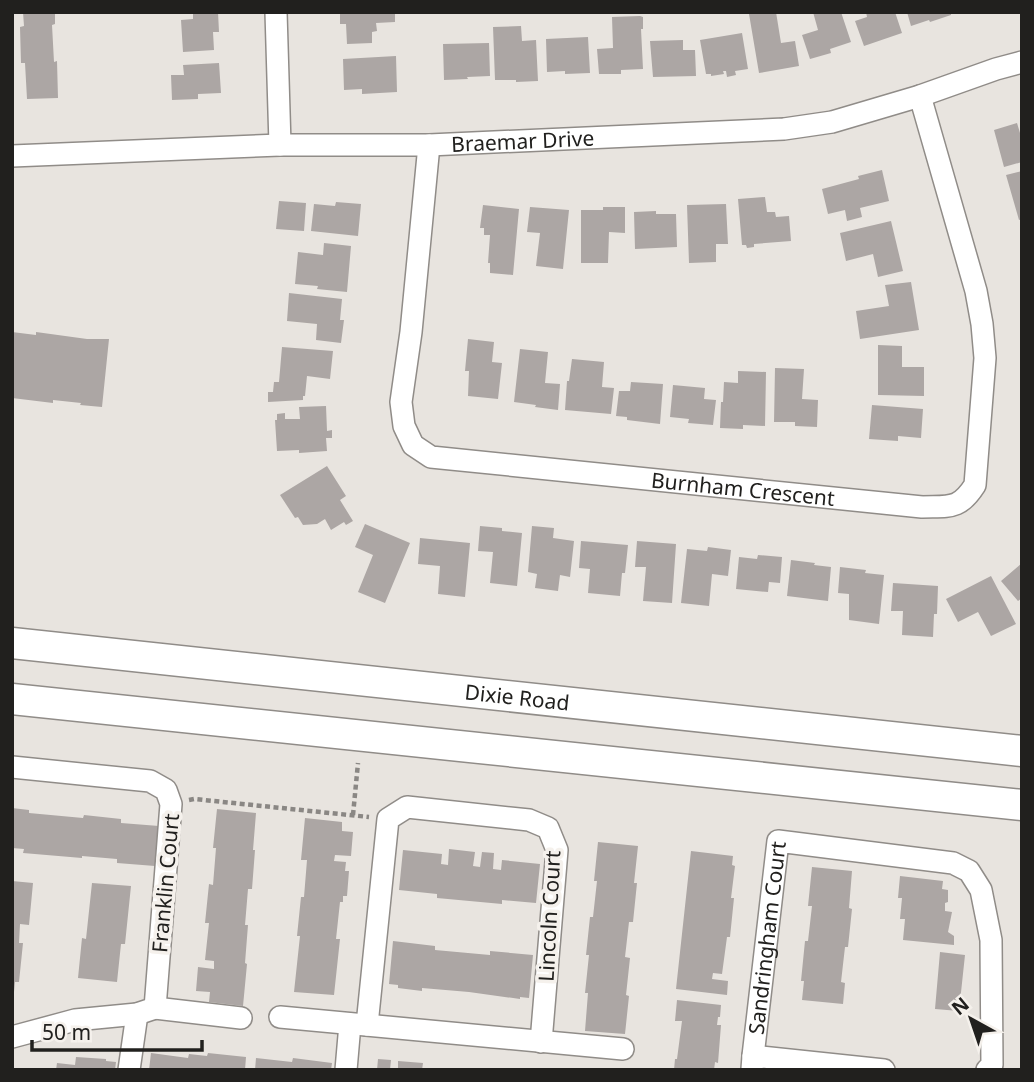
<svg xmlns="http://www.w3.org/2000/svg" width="1034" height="1082" font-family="'Noto Sans',sans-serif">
<rect width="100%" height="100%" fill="#e8e4df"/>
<path fill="#aca6a4" d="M23,12H55V24L52,25L54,62L57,61L58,98L27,99L25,63H21L20,27L24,26Z
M193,12H218L219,32H213L214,50L183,52L181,20L193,19Z
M340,12H395V22L376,23L377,31L372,32V43L347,44L346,24H340Z
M760,12H776L781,43L795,41L799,66L759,73L749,14Z
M813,12H841L851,42L830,49L831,53L810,59L802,35L818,30Z
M866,12H895L902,33L864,46L855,21L867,17Z
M907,12H951V15L930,22L929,20L911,26Z
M640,16L643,17V29H641L643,69L621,70V74H599L597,49L613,48L612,17Z
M521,26L522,41L536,40L538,81L516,82V80H495L493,27Z
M742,33L748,69L735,71L736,75L727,77L726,71H723L724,74L711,76V74H706L700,40Z
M588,37L590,73L565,74V71L547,72L546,39Z
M683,40V50H695L696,76L653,77L650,41Z
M489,43L490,76L467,77L468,79L444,80L443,44Z
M396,56L397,92L362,94V89L344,90L343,59Z
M219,63L221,93L198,94V99L172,100L171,75H184L183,65Z
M1017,123L1020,133H1022V162L1004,167L994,130Z
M882,170L889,201L860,208L862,217L847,221L845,210L828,214L822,189L859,179L858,176Z
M1022,171V219L1019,220L1006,175Z
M765,197L767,212H775L776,217L789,216L791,241L754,244V247L747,248L746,245H742L738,199Z
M279,201L306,203L304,231L276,229Z
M336,202L361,204L358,236L311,231L314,204L335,206Z
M726,204L728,244H716V262L689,263L687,205Z
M483,205L519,209L513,275L490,273V263H488L490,235H484V228H480Z
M530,207L569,210L563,269L536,266L540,233L527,232Z
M603,207H625V233L609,232L608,263H581V210H603Z
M656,211V214H676L677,247L635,249L634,212Z
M891,221L903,271L878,277L873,254L846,261L840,233Z
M324,243L351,246L347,292L317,289L318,286L295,284L298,252L323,255Z
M911,282L919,330L860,339L856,311L889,306L885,285Z
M289,293L342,299L340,320H344L341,343L316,340L317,324L287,321Z
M12,332L36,335V332L87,339H109L102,407L80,405L81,403L53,400V403L12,398Z
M468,339L494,342L492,362L502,363L498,399L468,396L469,371H465Z
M878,345L902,346V367H924V396L878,395Z
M282,347L333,351L330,379L307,376L305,396H303V400L268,402V392H273L274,382H279Z
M520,349L548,352L545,383L560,384L558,410L535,407L536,405L514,402Z
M572,359L604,362L602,387L614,388L611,414L565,410L567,381H569Z
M775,368L804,369L802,399L818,400L817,427L795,426V422H774Z
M738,371L766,372L765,426L743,425V429L720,428L721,402H723L724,382L738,383Z
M631,382L663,384L660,424L627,420V417L616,416L619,391H630Z
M673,385L705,388L704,399L716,400L713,425L688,423L689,419L670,417Z
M872,405L923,409L921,438L898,436V441L869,439Z
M326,406L327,431L332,430V438H326L327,451L299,453V450L277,451L275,420H277V414L285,413V419H300L299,407Z
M327,466L346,496L340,500L353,521L346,525L344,522L331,530L325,519L317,524L303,525L298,517L295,518L280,495Z
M365,524L410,543L385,603L358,592L373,555L355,547Z
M480,526L502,528V531L522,533L517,586L490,583L493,552L478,551Z
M532,526L554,528L553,538L574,541L570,577L560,575L558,591L535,588L537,574L528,572Z
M420,538L470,543L465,597L438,594L440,566L418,564Z
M581,541L628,545L625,573H622L620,596L588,593L590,569L579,568Z
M637,541L676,544L672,603L643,601L646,567H635Z
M708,547L731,550L728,576L712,574L709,606L681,603L687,549L707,551Z
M758,555L782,557L780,583L769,582L768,592L736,589L739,557L757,559Z
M791,560L815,563L814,565L831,567L828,601L787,596Z
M1022,563V598L1018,601L1001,581Z
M840,567L866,570L865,573L884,575L879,624L849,620V594L838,593Z
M991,576L1016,624L991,636L978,612L958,622L946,599Z
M893,583L938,586L937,614H934L933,637L902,635L903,611H891Z
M12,808L29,810V813L83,818L84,815L121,819V823L159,826L155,866L117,863V859L82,856V858L23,853L24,849L12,848Z
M217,809L256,813L253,850H255L252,889H248L245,925H248L245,963L247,964L243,1006L209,1002L210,992L196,991L198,967L214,969V961L205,960L209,923H205L209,884L213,885L216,848H213Z
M305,818L342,822V831L353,832L351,856L335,855L334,861L346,862L345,871H349L347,896H343V902H340L336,939H340L334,995L294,992L300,936H297L301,897H304L307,860H301Z
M598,842L638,846L634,883H637L633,922H629L625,957L630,958L626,995L629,996L625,1034L585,1031L588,993H585L589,955H586L590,917H593L597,881H594Z
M449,849L475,852L473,866L480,867L482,852L494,853L493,869L501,870L502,860L540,864L536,903L502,900V904L437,898V894L399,890L403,850L442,854L441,864L448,865Z
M691,851L733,856L732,865L735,866L731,898H734L730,937H727L722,974L713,973L712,979L728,981L727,995L676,989Z
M812,867L852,871L849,908L852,909L848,947H845L841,982L845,983L843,1004L802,1000L804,981H801L805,941H808L812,906H808Z
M900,876L943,881L942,889L948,890V902L945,903V911L952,912L948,932L954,936V945L903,940L905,919H900L902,898H898Z
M12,881L33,883L29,925L20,924L19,943H23L19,982H15L14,992H12Z
M92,883L131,886L125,944H121L117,982L78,978L82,938L86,939Z
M393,941L435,946V950L490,955V951L533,955L529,998L520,997V999L469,992L422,988V991L398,988V985L389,984Z
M940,952L965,955L959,1011L935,1009Z
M677,1000L721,1005L720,1017H718L717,1025H721L718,1063L715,1062L714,1070H674L675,1059H677L682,1021H675Z
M151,1053L188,1058L189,1054L207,1056L208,1053L246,1057L245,1070H149Z
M76,1057L106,1059V1061L116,1062L115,1070H56L57,1063L75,1065Z
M256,1058L292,1062L293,1058L332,1063L331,1070H255Z
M378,1059L391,1060L390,1070H377Z
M398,1061L423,1063L422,1070H398Z"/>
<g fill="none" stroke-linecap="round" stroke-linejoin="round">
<defs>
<g id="street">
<path d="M276,12L280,145"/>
<path id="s1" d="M429,145L411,332L401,402L404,426L413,445L431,457L922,507C950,506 959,510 975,485L985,358L982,324L976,291L920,96"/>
<path id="s2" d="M12,156L280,145H429L784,129L832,122L920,96L996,69L1022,62"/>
<path d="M12,767L150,781L166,790L171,804L155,1008L137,1014L75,1020L12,1037"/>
<path d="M155,1008L241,1018"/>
<path d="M280,1017L623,1049"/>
<path d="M367,1025L388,819L407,807L529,820L548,828L557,850L541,1042"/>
<path id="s3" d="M753,1056L778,841L953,863L969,871L981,890L991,940L992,1065L987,1070"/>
<path d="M752,1069L753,1056L884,1070"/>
<path d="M129,1070L137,1014"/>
<path d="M346,1070L350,1024"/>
</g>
<g id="secondary">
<path id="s4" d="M12,643L1022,751"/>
<path d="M12,699L1022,805"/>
</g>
</defs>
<use href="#street" stroke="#908c88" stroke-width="24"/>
<use href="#secondary" stroke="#908c88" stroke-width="33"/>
<path stroke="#8a8784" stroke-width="4.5" stroke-dasharray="5 3.5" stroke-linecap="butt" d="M189,800L194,799L369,817
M353,815L358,763"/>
<use href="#street" stroke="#fff" stroke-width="21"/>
<use href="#secondary" stroke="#fff" stroke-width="30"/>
</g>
<g text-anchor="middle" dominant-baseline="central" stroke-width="7" stroke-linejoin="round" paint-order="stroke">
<g font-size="21" fill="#21201e" stroke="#f5f1ec">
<text stroke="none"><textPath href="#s2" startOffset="511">Braemar Drive</textPath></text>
<text stroke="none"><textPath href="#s1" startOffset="639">Burnham Crescent</textPath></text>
<text stroke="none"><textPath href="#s4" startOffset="508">Dixie Road</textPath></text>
<text transform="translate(165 883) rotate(-85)">Franklin Court</text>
<text transform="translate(549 916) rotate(-87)">Lincoln Court</text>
<text stroke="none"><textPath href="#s3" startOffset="119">Sandringham Court</textPath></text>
</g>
</g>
<rect width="1034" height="1082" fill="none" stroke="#21201e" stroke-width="28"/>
<g transform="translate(971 1019) rotate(320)" stroke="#f5f1ec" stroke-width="5" paint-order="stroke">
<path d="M0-5L12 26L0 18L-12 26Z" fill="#21201e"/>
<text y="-10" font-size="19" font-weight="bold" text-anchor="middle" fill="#21201e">N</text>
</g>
<path d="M32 1040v10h170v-10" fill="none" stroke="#21201e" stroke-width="3.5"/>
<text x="42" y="1040" font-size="21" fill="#21201e" stroke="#f5f1ec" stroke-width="5" paint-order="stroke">50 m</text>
</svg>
